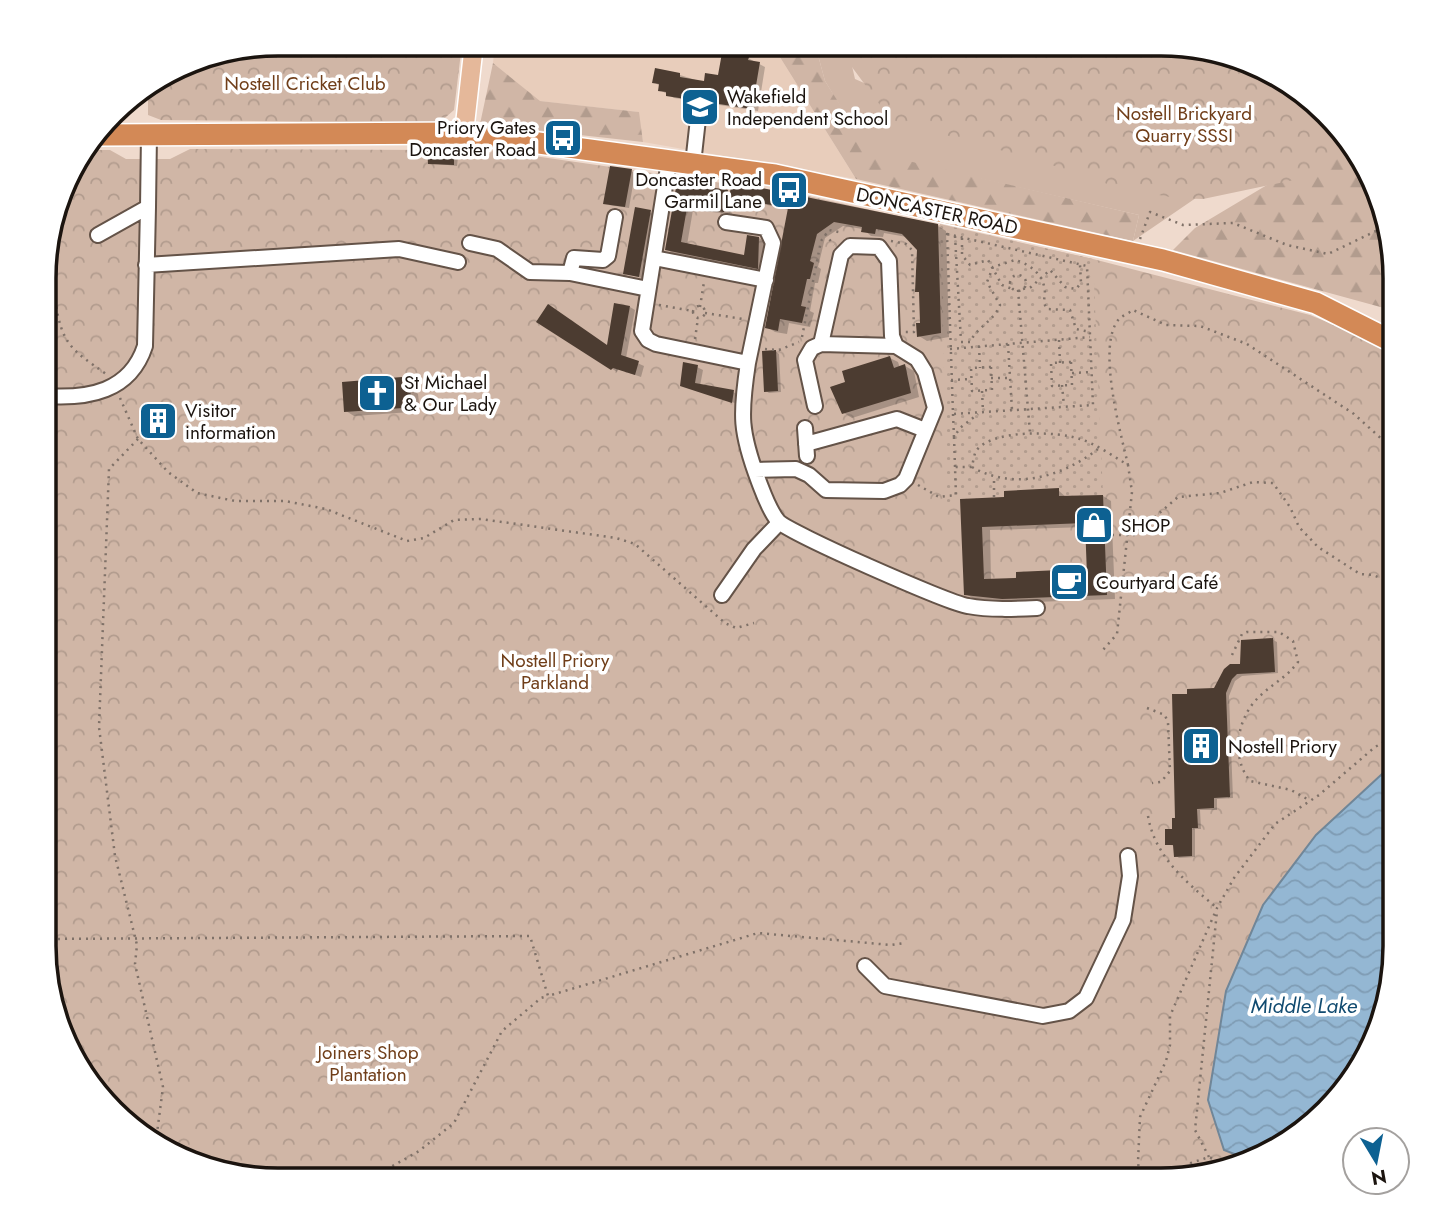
<svg xmlns="http://www.w3.org/2000/svg" width="1439" height="1224" font-family="Jost,sans-serif">
<defs>
<pattern id="forest-firs" width="22" height="20" patternUnits="userSpaceOnUse" patternTransform="scale(1.75)"><rect width="22" height="20" fill="#d0b6a6"/><path d="M5 1l3.5 6h-7zM16 11l3.5 6h-7z" fill="#b29c8e"/></pattern>
<pattern id="park-crowns" width="20" height="18" patternUnits="userSpaceOnUse" patternTransform="scale(1.75)"><rect width="20" height="18" fill="#d0b6a6"/><path d="M2 6a3 3 0 1 1 6 0M12 15a3 3 0 1 1 6 0" fill="none" stroke="#b29c8e"/></pattern>
<pattern id="garden-dots" width="8" height="8" patternUnits="userSpaceOnUse" patternTransform="scale(1.75)"><rect width="8" height="8" fill="#d0b6a6"/><path d="M2 2h.1M6 6h.1" fill="none" stroke="#b29c8e" stroke-width="1.8" stroke-linecap="round"/></pattern>
<pattern id="water-waves" width="16" height="10" patternUnits="userSpaceOnUse" patternTransform="scale(1.75)"><rect width="16" height="10" fill="#94b7d3"/><path d="M0 5q4-4 8 0t8 0" fill="none" stroke="#7f9cb4"/></pattern>
</defs>
<rect width="100%" height="100%" fill="#efdacd"/>
<path fill="#e8cdbb" d="M495,44H777L778,54L856,179L643,142L638,112L539,101L493,63Z"/>
<path fill="#d0b6a6" d="M815,44H847L855,79L1020,151L1231,174L1133,241L1139,215L869,153L825,81Z"/>
<path fill="url(#forest-firs)" d="M777,44H815L825,81L870,152L1139,215L1133,241L856,179L778,54Z
M493,63L540,101L639,112L643,142L480,124Z
M1344,139L1377,188L1395,263V311L1173,250L1195,228Z"/>
<path fill="url(#park-crowns)" d="M278,44H462L454,110L439,123L161,120L148,115V88L203,56Z
M835,44H1176L1264,68L1327,113L1352,150L1294,180L1203,199L1176,198L1119,188L1040,161L891,120Z
M190,149L433,150L437,153L486,157L493,150L799,194L1093,259L1310,315L1390,348L1395,353V946L1377,1036L1326,1112L1251,1162L1176,1180H278L188,1162L112,1111L62,1036L44,961L46,247L75,161L84,150H110L126,159H170Z"/>
<path fill="url(#garden-dots)" d="M940,224L1093,259L1103,495L1059,496L1058,488L1004,491V497L961,499L960,506L947,505Z"/>
<path fill="url(#water-waves)" stroke="#708698" stroke-width="2" d="M1395,762V946L1377,1036L1326,1112L1252,1161L1224,1150L1208,1100L1226,991L1263,905L1316,835Z"/>
<path fill="#0003" fill-rule="evenodd" d="M748,58L765,67L758,111L674,98L660,90V86L654,82L680,75L705,83Z
M438,155H454L458,157L457,166L429,163Z
M631,171L635,173L629,208L609,205Z
M678,184L938,226L946,231L949,337L927,341L919,336L922,324L918,250L907,237L884,233L883,237L871,236L863,229L843,226L825,238L818,267L821,269L818,283H815L810,311L814,313L810,327L789,323L787,334L775,332L767,327L789,210L733,197L730,214L693,210L687,245L745,257L759,238L765,242L764,271L672,253L667,249Z
M637,209L657,215L645,279L625,273Z
M630,307L635,310L626,358L644,366L641,377L618,369L617,372L539,321L608,347Z
M776,352L779,354L781,392L769,393L766,391Z
M890,358L898,362L900,368L905,366L914,371L919,397L852,418L844,413Z
M697,367L703,370L700,386L733,392L739,395L738,404L688,388Z
M401,379L418,394L419,403H410L411,412L354,416L346,411Z
M158,414L166,423L159,429L151,420Z
M1058,490L1067,498L1103,496L1111,501L1115,599L1012,603L974,599L966,594L962,501L1006,499ZM1087,527L1088,576L1068,577L1060,572L991,581L990,530Z
M1273,640L1277,642L1278,673L1242,676L1235,681L1229,696L1233,798L1217,799V810H1200L1201,829H1195V857L1179,858L1175,855V846L1167,844L1177,820L1189,696L1216,690Z"/>
<path fill="#4c3c31" fill-rule="evenodd" d="M722,53L749,57L748,60L760,62L752,109L666,96V92L658,91L659,84L652,83L655,68L680,73V77L704,81L705,73L718,75Z
M427,146L437,153L454,154V165L428,164Z
M610,166L632,169L625,207L603,204Z
M677,182L728,190L724,212L687,208L681,242L744,255L747,235L759,237L758,269L665,250Z
M732,182L938,224L941,333L917,337L916,323H920L919,292H915L917,250L902,234L876,229L875,234L861,232L862,227L834,222L817,234L810,261L814,263L810,279H807L801,306L806,307L802,323L780,319L778,331L765,328L788,208L729,197Z
M635,207L651,210L639,277L623,274Z
M614,303L630,306L621,355L639,361L635,375L613,368L611,370L536,322L548,304L607,345Z
M776,350L778,391L764,392L762,351Z
M890,356L894,368L905,364L911,393L842,414L830,387L845,382L842,371Z
M683,362L698,365L695,383L734,390L732,403L680,386Z
M402,377V387H410L411,399L402,400L403,408L344,412L342,382Z
M1059,488V496L1103,495L1107,595L1002,599L964,595L960,499L1004,497V491ZM1085,523L1087,575L1061,576L1060,570L1016,572V578L984,579L982,527Z
M1273,638L1275,672L1237,674L1232,679L1226,693L1230,797L1214,798V808L1197,809L1198,828H1192V856L1174,857L1173,845H1165V829H1172V818H1175L1172,694H1187V689L1214,688L1224,669L1230,664H1240L1241,640Z"/>
<g fill="none" stroke-linecap="round" stroke-linejoin="round">
<defs>
<path id="minor" d="M669,161L642,331L648,340L656,344L748,363L773,243L766,228L726,222
M693,164L698,119
M98,235L148,207L149,134
M470,243L497,249L530,272L570,273L648,289
M654,258L766,280
M146,265L399,249L458,262
M570,273L574,258L603,260L608,256L615,217
M821,344L896,346
M748,363C740,415 740,432 759,482C764,495 769,510 778,521C787,532 948,603 968,606C990,610 1014,609 1037,608
M45,396C88,399 130,392 145,346L148,207
M805,428L807,456
M806,444L897,419L925,430
M755,470L796,469L809,475L826,490L884,491L900,485L906,479L935,408L925,372L917,359L896,346L892,336L889,261L879,247L850,246L841,255L821,344L812,348L805,360L815,406
M722,595L754,549L779,523
M865,966L885,986L1043,1016L1069,1011L1086,998L1123,920L1130,876L1128,856"/>
<path id="major" d="M464,133L474,44"/>
<path id="highway" d="M97,135L464,133L775,175L1163,260L1316,303L1395,343"/>
</defs>
<use href="#minor" stroke="#645348" stroke-width="18"/>
<use href="#major" stroke="#fff" stroke-width="21"/>
<use href="#highway" stroke="#fff" stroke-width="24"/>
<path stroke="#7f7168" stroke-width="2.5" stroke-dasharray="2 5" stroke-linecap="butt" d="M825,234L834,245
M947,234L1087,266L1093,405L953,414Z
M955,236L961,341
M962,238V255L970,265L988,260L1002,285L1015,290
M1140,239L1150,212L1183,225L1233,223L1287,245L1328,254L1378,230L1385,223
M891,241L906,244L912,250L914,332H904
M1010 283a8 8 0 1 1 16 0a8 8 0 1 1-16 0Z
M1023,289L1031,287L1050,270L1065,287L1076,289L1081,283L1080,265
M1018,290L1030,433
M55,300C62,345 71,349 106,374
M659,305L693,311
M693 312a6 6 0 1 1 12 0a6 6 0 1 1-12 0Z
M700,307L704,282
M705,313L743,319
M802,337L821,241L829,230L843,233
M695,339L698,318
M1059,340L1060,363
M961,342H970C978,326 994,321 1000,305L987,282L993,267L1015,260C1027,263 1041,272 1044,286C1047,295 1041,300 1047,309L1070,310L1076,329L1090,332
M1008,344L1012,410
M979,346L980,368
M765,349L779,350L799,342
M950,349L1090,337
M1071,362L1072,385L1052,386L1051,363Z
M991,367L992,390L972,391L971,368Z
M1072,373L1091,372
M991,378H1009
M951,380L971,379
M1062,385L1064,406
M982,391L983,412
M120,398L138,439L168,472L197,493L235,501H285L326,509L407,541L424,538L454,520L481,519L616,538L635,544L725,623L736,628L754,623
M953,414L954,437L960,428L978,414
M954,437L955,467
M138,439L109,469L99,727L115,856L137,945L135,964L163,1087L156,1141
M1128,465C1121,434 1096,345 1119,319C1122,316 1129,313 1133,310L1166,325L1200,326L1247,344L1354,414L1385,442L1395,462
M972,467C1014,491 1062,477 1098,449
M918,485L939,497L956,495L955,467H972C973,462 974,455 976,451C991,429 1058,431 1080,439C1096,444 1113,456 1128,465L1132,492L1117,634L1102,651
M994,497V477
M1105,535H1134L1178,497L1220,493L1253,482L1273,483L1290,507L1299,527L1318,547L1360,574L1373,575L1395,584
M1232,655L1242,634L1247,632H1279L1293,641L1298,662C1287,677 1274,683 1261,695C1237,716 1230,756 1250,781L1291,790L1309,800
M1147,708L1165,715L1168,723L1170,771L1161,782L1152,783
M1148,816C1155,857 1186,882 1217,908
M44,939L530,936L548,996L758,933L891,945L904,943
M1209,1157L1195,1130L1217,911
M1186,1177L1191,1163L1209,1157L1231,1167
M368,1180L419,1151L454,1123L502,1031L541,998L548,996
M1140,1180L1138,1162L1140,1117L1166,1061L1170,1045V1016L1217,908L1234,878L1275,824L1319,795L1375,747L1395,736"/>
<use href="#minor" stroke="#fff" stroke-width="14"/>
<use href="#major" stroke="#e5b89a" stroke-width="18"/>
<use href="#highway" stroke="#d38956" stroke-width="21"/>
</g>
<defs>
<symbol id="school-square" viewBox="-11 -11 22 22"><rect x="-9" y="-9" width="18" height="18" rx="4" fill="#0d6192" stroke="#fff"/><path d="M0-5L7-2L0 1L-7-2ZM-4 1L0 2.5L4 1V4Q0 6-4 4Z" fill="#fff"/></symbol>
<symbol id="bus-square" viewBox="-11 -11 22 22"><rect x="-9" y="-9" width="18" height="18" rx="4" fill="#0d6192" stroke="#fff"/><path d="M-5-6H5V4H4V6H2V4H-2V6H-4V4H-5ZM-3.5-4V0h7V-4ZM-3.5 1.2v1.5H-2V1.2ZM2 1.2v1.5H3.5V1.2Z" fill="#fff"/></symbol>
<symbol id="church-square" viewBox="-11 -11 22 22"><rect x="-9" y="-9" width="18" height="18" rx="4" fill="#0d6192" stroke="#fff"/><path d="M-1.2-6h2.4v3.5h3.3v2.4h-3.3V6h-2.4V-.1h-3.3v-2.4h3.3Z" fill="#fff"/></symbol>
<symbol id="building-square" viewBox="-11 -11 22 22"><rect x="-9" y="-9" width="18" height="18" rx="4" fill="#0d6192" stroke="#fff"/><path d="M-4-6H4V6H1V3H-1V6H-4ZM-2.5-4.3h1.7v1.8h-1.7ZM.8-4.3h1.7v1.8H.8ZM-2.5-1h1.7V.8h-1.7ZM.8-1h1.7V.8H.8Z" fill="#fff"/></symbol>
<symbol id="shop-square" viewBox="-11 -11 22 22"><rect x="-9" y="-9" width="18" height="18" rx="4" fill="#0d6192" stroke="#fff"/><path d="M-5-2.5h2.3a2.7 3.5 0 0 1 5.4 0H5L5.5 6h-11ZM-1.5-2.5h3a1.5 2.3 0 0 0-3 0Z" fill="#fff"/></symbol>
<symbol id="cafe-square" viewBox="-11 -11 22 22"><rect x="-9" y="-9" width="18" height="18" rx="4" fill="#0d6192" stroke="#fff"/><path d="M-5.5-4.5H6V0H3Q3 3.5 0 3.5H-2.5Q-5.5 3.5-5.5 0ZM3-3.2v2h1.7v-2ZM-6 4.5H4V6H-6Z" fill="#fff"/></symbol>
</defs>
<g fill-rule="evenodd">
<use href="#school-square" x="678" y="85" width="44" height="44"/>
<use href="#bus-square" x="541" y="116" width="44" height="44"/>
<use href="#bus-square" x="767" y="168" width="44" height="44"/>
<use href="#church-square" x="355" y="371" width="44" height="44"/>
<use href="#building-square" x="136" y="399" width="44" height="44"/>
<use href="#shop-square" x="1072" y="503" width="44" height="44"/>
<use href="#cafe-square" x="1047" y="560" width="44" height="44"/>
<use href="#building-square" x="1179" y="724" width="44" height="44"/>
</g>
<g text-anchor="middle" dominant-baseline="central" stroke-width="7" stroke-linejoin="round" paint-order="stroke">
<g font-size="19" fill="#703e19" stroke="#fff">
<text x="305" y="83">Nostell Cricket Club</text>
<text x="1184" y="113">Nostell Brickyard<tspan x="1184" dy="22">Quarry SSSI</tspan></text>
<text x="555" y="660">Nostell Priory<tspan x="555" dy="22">Parkland</tspan></text>
<text x="368" y="1052">Joiners Shop<tspan x="368" dy="22">Plantation</tspan></text>
</g>
<g font-size="19" fill="#1b140f" stroke="#fff" text-anchor="start">
<text x="727" y="96">Wakefield<tspan x="727" dy="22">Independent School</tspan></text>
<text x="536" y="127" text-anchor="end">Priory Gates<tspan x="536" dy="22">Doncaster Road</tspan></text>
<text x="762" y="179" text-anchor="end">Doncaster Road<tspan x="762" dy="22">Garmil Lane</tspan></text>
<text x="404" y="382">St Michael<tspan x="404" dy="22">&amp; Our Lady</tspan></text>
<text x="185" y="410">Visitor<tspan x="185" dy="22">information</tspan></text>
<text x="1121" y="525">SHOP</text>
<text x="1096" y="582">Courtyard Café</text>
<text x="1228" y="746">Nostell Priory</text>
</g>
<g font-size="19" fill="#1b140f" stroke="#fff">
<text transform="translate(937 211) rotate(12)">DONCASTER ROAD</text>
</g>
<g font-size="21" font-style="italic" fill="#114b70" stroke="#fff">
<text x="1304" y="1006">Middle Lake</text>
</g>
</g>
<path d="M0 0H1439V1224H0ZM278 56H1161A222 222 0 0 1 1383 278V946A222 222 0 0 1 1161 1168H278A222 222 0 0 1 56 946V278A222 222 0 0 1 278 56Z" fill="#fff" fill-rule="evenodd"/>
<path fill="none" stroke="#1b140f" stroke-width="3.5" d="M278 56H1161A222 222 0 0 1 1383 278V946A222 222 0 0 1 1161 1168H278A222 222 0 0 1 56 946V278A222 222 0 0 1 278 56Z"/>
<g transform="translate(1376 1161) rotate(170)"><circle r="33" fill="#ffffff" stroke="#a4a19f" stroke-width="2"/>
<path d="M0-5L12 26L0 18L-12 26Z" fill="#0d6192"/>
<text y="-10" font-size="19" font-weight="bold" text-anchor="middle" fill="#1b140f">N</text>
</g>
</svg>
